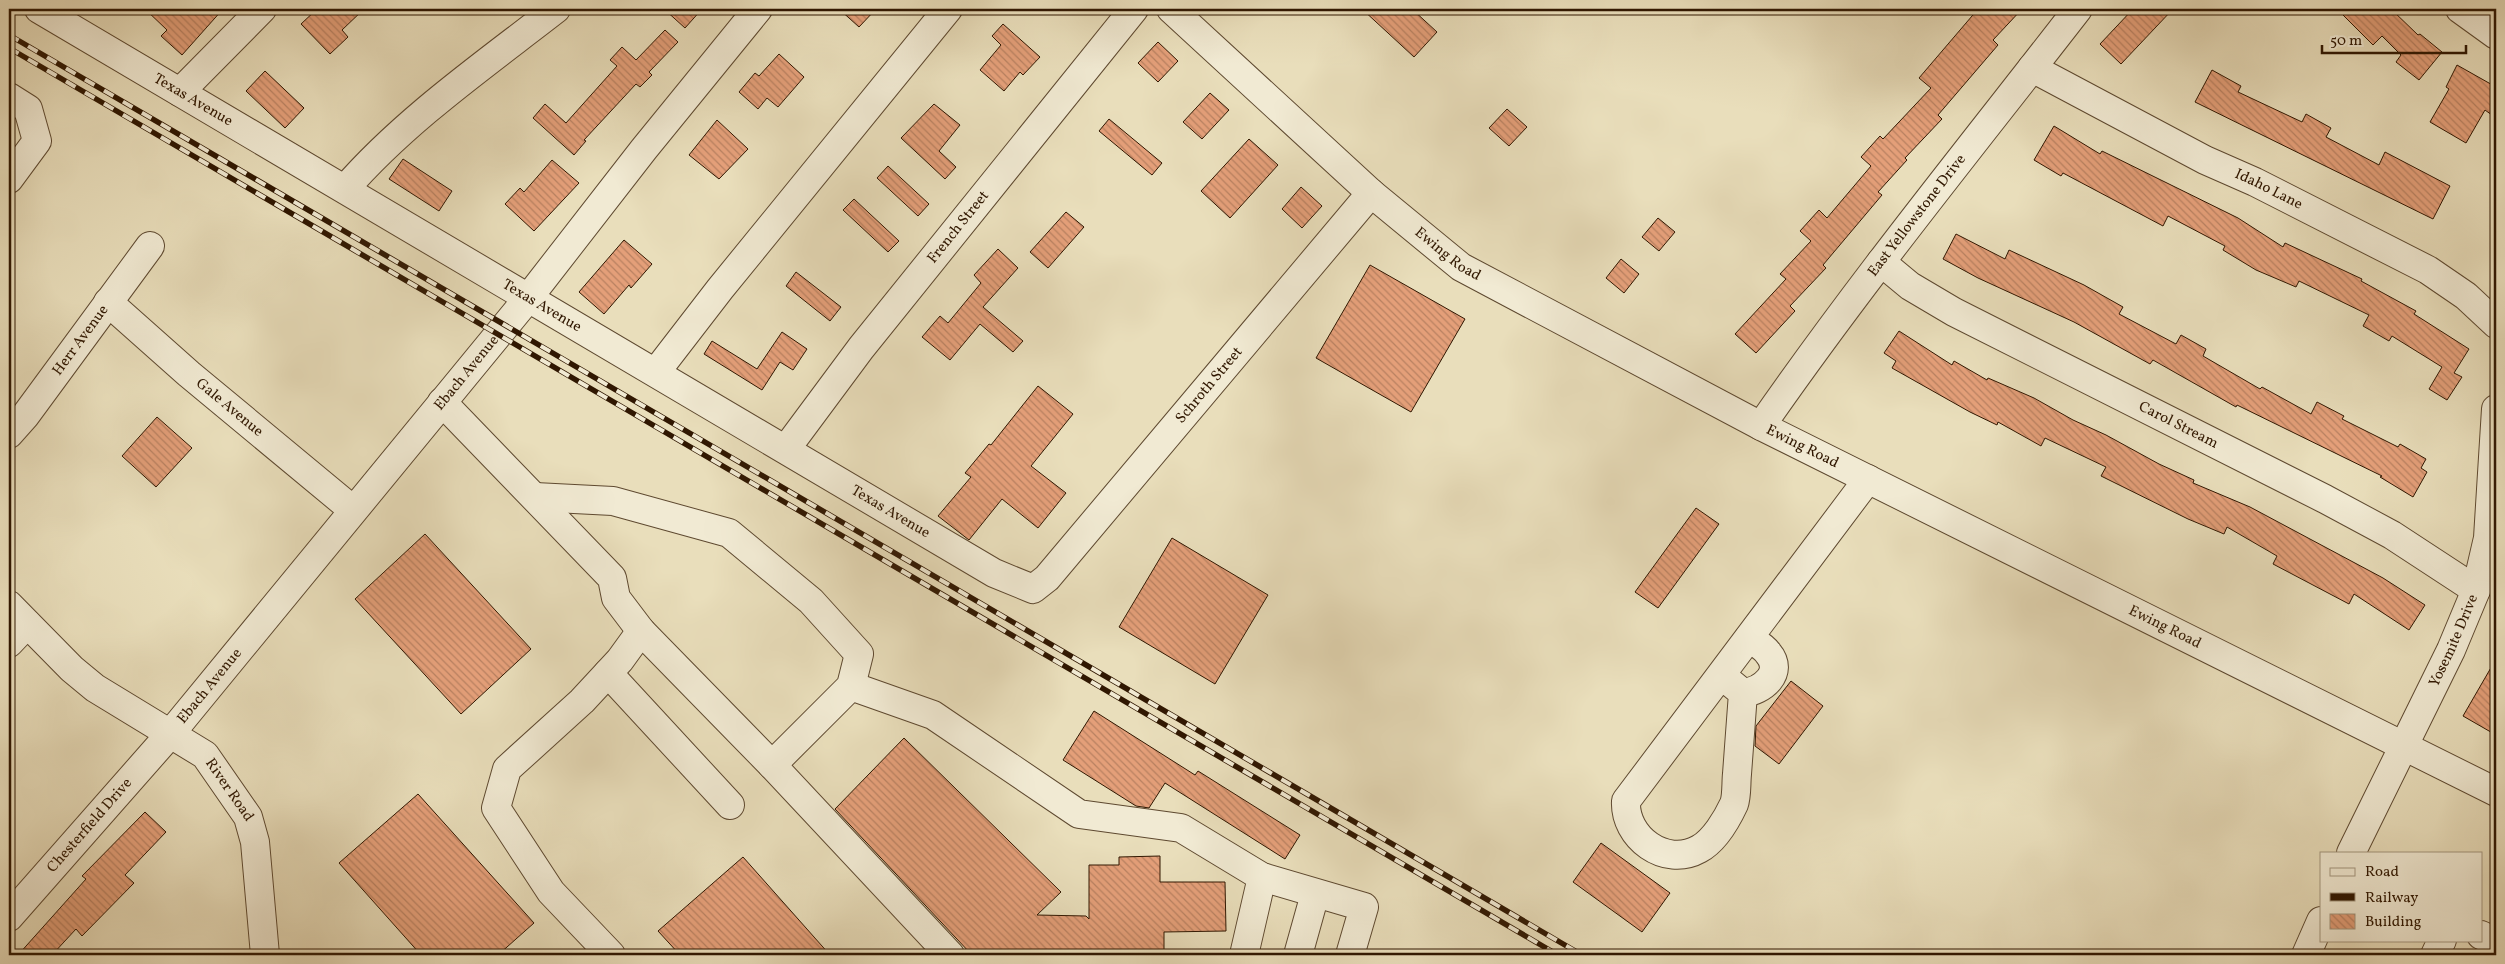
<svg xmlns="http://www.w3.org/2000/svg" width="2505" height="964" font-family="Vollkorn,serif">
<defs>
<pattern id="building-back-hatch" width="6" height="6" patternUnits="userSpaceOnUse" patternTransform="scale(1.25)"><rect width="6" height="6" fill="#e49f79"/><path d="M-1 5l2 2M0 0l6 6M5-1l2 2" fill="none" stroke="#b98161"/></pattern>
</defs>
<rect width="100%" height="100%" fill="#e9debb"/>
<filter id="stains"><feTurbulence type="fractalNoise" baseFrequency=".004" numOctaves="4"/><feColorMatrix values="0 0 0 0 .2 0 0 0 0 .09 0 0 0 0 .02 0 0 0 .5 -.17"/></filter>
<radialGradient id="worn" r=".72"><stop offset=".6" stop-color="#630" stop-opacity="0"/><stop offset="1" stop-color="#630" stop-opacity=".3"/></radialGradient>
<path fill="url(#building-back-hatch)" stroke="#301701" d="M145,9H223L182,55L161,36L167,30Z
M317,9H364L342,30L348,37L330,54L301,24Z
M664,9H702L685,28Z
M839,9H876L859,27Z
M1362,9H1412L1437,32L1414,57Z
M1978,9H2022L1993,40L1998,45L1938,115L1942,119L1905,158L1907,160L1878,192L1882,195L1823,265L1826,268L1790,306L1795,311L1756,353L1735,334L1786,279L1780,274L1811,241L1800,231L1819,210L1827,218L1871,166L1861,157L1880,136L1883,139L1931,88L1919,78Z
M2133,9H2173L2121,64L2100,44Z
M2337,9H2391L2418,35L2420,34L2442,52L2419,80L2396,62L2401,55L2382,36L2373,45Z
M1003,24L1040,57L1023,75L1020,72L1004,91L980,70L1001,45L992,36Z
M665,30L678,42L649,72L652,75L640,87L636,84L584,140L586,141L574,155L533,118L545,104L566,123L617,66L610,60L622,47L636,60Z
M1158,42L1178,61L1158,82L1138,63Z
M779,54L804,77L778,107L767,98L758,109L739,92L755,73L759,76Z
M2457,65L2496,87V118L2485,110L2466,143L2430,122L2449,89L2446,87Z
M2212,70L2241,86L2238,92L2302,122L2306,114L2331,128L2326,137L2379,165L2385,152L2450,186L2433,219L2195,102Z
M265,71L304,108L285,128L246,91Z
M1210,93L1229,110L1202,139L1183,122Z
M934,104L960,125L939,151L956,167L945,179L901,138Z
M1507,109L1527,127L1509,146L1489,128Z
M1109,119L1162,163L1152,175L1099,131Z
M717,120L748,149L719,179L689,155Z
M2054,126L2100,154L2102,151L2238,218L2283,247L2285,243L2362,279L2361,281L2416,311L2414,314L2469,349L2454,373L2462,377L2447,400L2429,389L2442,367L2392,336L2389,341L2363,326L2369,315L2299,281L2296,287L2256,270L2223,250L2225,246L2168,216L2163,226L2063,173L2061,176L2034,160Z
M1249,139L1278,165L1230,218L1201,191Z
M403,159L452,191L439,211L389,179Z
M552,160L579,183L534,231L505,204L520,188L524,192Z
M888,166L929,204L918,216L877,178Z
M1301,187L1322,206L1302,228L1282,209Z
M854,199L899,241L888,252L843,210Z
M1066,212L1084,227L1048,268L1030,252Z
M1658,218L1675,232L1659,251L1642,237Z
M1956,234L2005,259L2009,250L2084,285L2123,307L2119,314L2176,344L2181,335L2206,349L2203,356L2260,389L2262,387L2311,414L2317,402L2344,416L2342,419L2398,447L2400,444L2426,459L2421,468L2427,472L2413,497L2380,477L2382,476L2237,405L2236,407L2153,360L2150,364L2074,322L1978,278L1943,259Z
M624,240L652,264L631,288L629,285L604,314L579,292Z
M998,249L1018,268L983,307L1023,341L1013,352L980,324L950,360L922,337L940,316L948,323L981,283L974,275Z
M1621,259L1639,274L1624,293L1606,278Z
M1370,265L1465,319L1411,412L1316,358Z
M796,272L841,307L830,321L786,286Z
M1899,331L1952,365L1954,361L1987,380L1988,378L2034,398L2073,420L2106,435L2159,464L2194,480L2193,483L2250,507L2383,578L2425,605L2409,630L2354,594L2349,604L2273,564L2277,556L2227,527L2224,534L2188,519L2101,476L2106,467L2045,438L2041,446L1998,422L1997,425L1970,412L1892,368L1896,361L1884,353Z
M782,332L807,349L793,370L780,362L762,390L704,354L712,341L757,369Z
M1038,386L1073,414L1031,466L1066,493L1038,528L1002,499L969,540L938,516L971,477L965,473L989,444L991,445Z
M157,417L192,448L156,487L122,456Z
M1696,508L1719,524L1658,608L1635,592Z
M425,534L531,649L461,714L355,599Z
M1172,538L1268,595L1215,684L1119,627Z
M2496,659V735L2463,716Z
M1791,681L1823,706L1779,764L1755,746L1756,726Z
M1094,711L1195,775L1198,771L1300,835L1285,859L1165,783L1149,808L1136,806L1063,760Z
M904,738L1061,892L1037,915L1086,916L1089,919V865H1119V857L1160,856V882H1225L1226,931L1164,932V955L971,954L835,809Z
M418,794L534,923L498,955H421L339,863Z
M145,812L166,832L125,875L134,883L82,936L76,929L52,955H18L86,879L82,876Z
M1601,843L1670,893L1642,932L1573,882Z
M743,857L830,955H680L658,931Z"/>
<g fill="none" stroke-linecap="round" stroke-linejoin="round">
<defs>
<g id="minor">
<path id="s1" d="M39,9L994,573L1033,589L1047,578L1371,193"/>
<path id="s2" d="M1171,9L1371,193L1461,267L1761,426L2496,792"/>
<path d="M2460,9L2496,35"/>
<path id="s3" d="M2032,68L2205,160L2255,182L2428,270L2466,296L2496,324"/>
<path d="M180,92L262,9"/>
<path d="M9,97L28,109L37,141L9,179"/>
<path d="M345,189C405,120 484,65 556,9"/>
<path id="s4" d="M1881,262L1910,286L1954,312L2325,499L2392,535L2476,590"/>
<path id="s5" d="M108,302L189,374L353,510"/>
<path d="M656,372L720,289L948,9"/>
<path d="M442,402L612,578L616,598L641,631L772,765L950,955"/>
<path id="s6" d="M1761,426C1861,282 1971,147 2078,9"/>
<path id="s7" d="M9,434L25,416L150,246"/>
<path id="s8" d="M786,449L861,348L1134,9"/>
<path d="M535,497L613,501L729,533L811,601L859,654L851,686L772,765"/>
<path id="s9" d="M9,605L72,669L95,688L205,755L248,817L255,842L265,955"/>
<path d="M9,643L27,624"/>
<path d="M608,673L730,805"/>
<path d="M1721,675L1743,693C1741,720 1739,747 1737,774C1736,783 1737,796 1734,804C1727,819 1714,841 1699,849C1665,868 1624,837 1626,801L1868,479"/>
<path d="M851,686L933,715L1079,814L1181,828L1262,877L1364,907L1350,955"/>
<path d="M1743,693C1762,691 1785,673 1768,653C1764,647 1755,642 1749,638"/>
<path id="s10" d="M2351,853L2451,650L2476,590L2488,538L2496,409"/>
<path id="s11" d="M9,917L171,733L529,297L644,149L758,9"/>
<path d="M2481,935L2496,942"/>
<path d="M611,955L551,892L496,808L507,769L582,701L620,660L641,631"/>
<path d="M1244,955L1262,877"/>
<path d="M1298,955L1315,894"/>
<path d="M2306,955L2321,921"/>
<path d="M2435,955L2442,940"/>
</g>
</defs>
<use href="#minor" stroke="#5e4930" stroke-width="30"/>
<use href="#minor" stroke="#f1ead3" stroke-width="28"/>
<defs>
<path id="rail" d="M9,35L1582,955
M9,48L1558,955"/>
</defs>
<use href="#rail" stroke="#301701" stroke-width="5.5"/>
<use href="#rail" stroke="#f1ead3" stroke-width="4" stroke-dasharray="11" stroke-linecap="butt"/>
</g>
<g text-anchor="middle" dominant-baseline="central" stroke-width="4.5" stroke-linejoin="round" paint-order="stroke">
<g font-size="15" fill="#301701" stroke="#f1ead3">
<text stroke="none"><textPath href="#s1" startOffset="179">Texas Avenue</textPath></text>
<text stroke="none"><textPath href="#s3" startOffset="266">Idaho Lane</textPath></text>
<text stroke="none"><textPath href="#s6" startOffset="262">East Yellowstone Drive</textPath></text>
<text stroke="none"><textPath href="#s8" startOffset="281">French Street</textPath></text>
<text stroke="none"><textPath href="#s2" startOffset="370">Ewing Road</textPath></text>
<text stroke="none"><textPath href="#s1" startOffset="584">Texas Avenue</textPath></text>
<text stroke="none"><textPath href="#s7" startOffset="118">Herr Avenue</textPath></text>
<text stroke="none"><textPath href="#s11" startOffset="711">Ebach Avenue</textPath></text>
<text stroke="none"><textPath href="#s1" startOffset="1421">Schroth Street</textPath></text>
<text stroke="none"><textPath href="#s5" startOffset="161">Gale Avenue</textPath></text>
<text stroke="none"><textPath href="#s4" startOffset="340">Carol Stream</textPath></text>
<text stroke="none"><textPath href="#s2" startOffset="774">Ewing Road</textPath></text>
<text stroke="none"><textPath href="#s1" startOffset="989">Texas Avenue</textPath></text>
<text stroke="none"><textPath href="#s2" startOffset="1179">Ewing Road</textPath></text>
<text stroke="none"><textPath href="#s10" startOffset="236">Yosemite Drive</textPath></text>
<text stroke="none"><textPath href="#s11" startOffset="306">Ebach Avenue</textPath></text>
<text stroke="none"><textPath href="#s9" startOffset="291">River Road</textPath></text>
<text stroke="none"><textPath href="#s11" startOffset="122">Chesterfield Drive</textPath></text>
</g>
</g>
<rect width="2505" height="964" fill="none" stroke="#e9debb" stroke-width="30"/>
<rect x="10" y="10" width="2485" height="944" fill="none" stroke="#301701" stroke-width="2.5"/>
<rect x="15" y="15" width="2475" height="934" fill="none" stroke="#301701"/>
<rect x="2320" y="852" width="162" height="90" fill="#f1ead3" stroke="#a4967f"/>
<rect x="2330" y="868" width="25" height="8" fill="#f1ead3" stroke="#a4967f"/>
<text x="2365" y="876" font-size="15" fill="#301701">Road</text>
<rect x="2330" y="893" width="25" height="8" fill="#301701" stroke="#a4967f"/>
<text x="2365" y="902" font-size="15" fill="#301701">Railway</text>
<rect x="2330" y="914" width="25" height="15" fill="url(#building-back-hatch)" stroke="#a4967f"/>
<text x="2365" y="926" font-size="15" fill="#301701">Building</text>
<path d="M2322 45v8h144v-8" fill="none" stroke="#301701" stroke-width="2.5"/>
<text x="2330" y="45" font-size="15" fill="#301701" stroke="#f1ead3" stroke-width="4" paint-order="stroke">50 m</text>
<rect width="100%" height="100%" filter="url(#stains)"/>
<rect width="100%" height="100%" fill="url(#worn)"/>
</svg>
